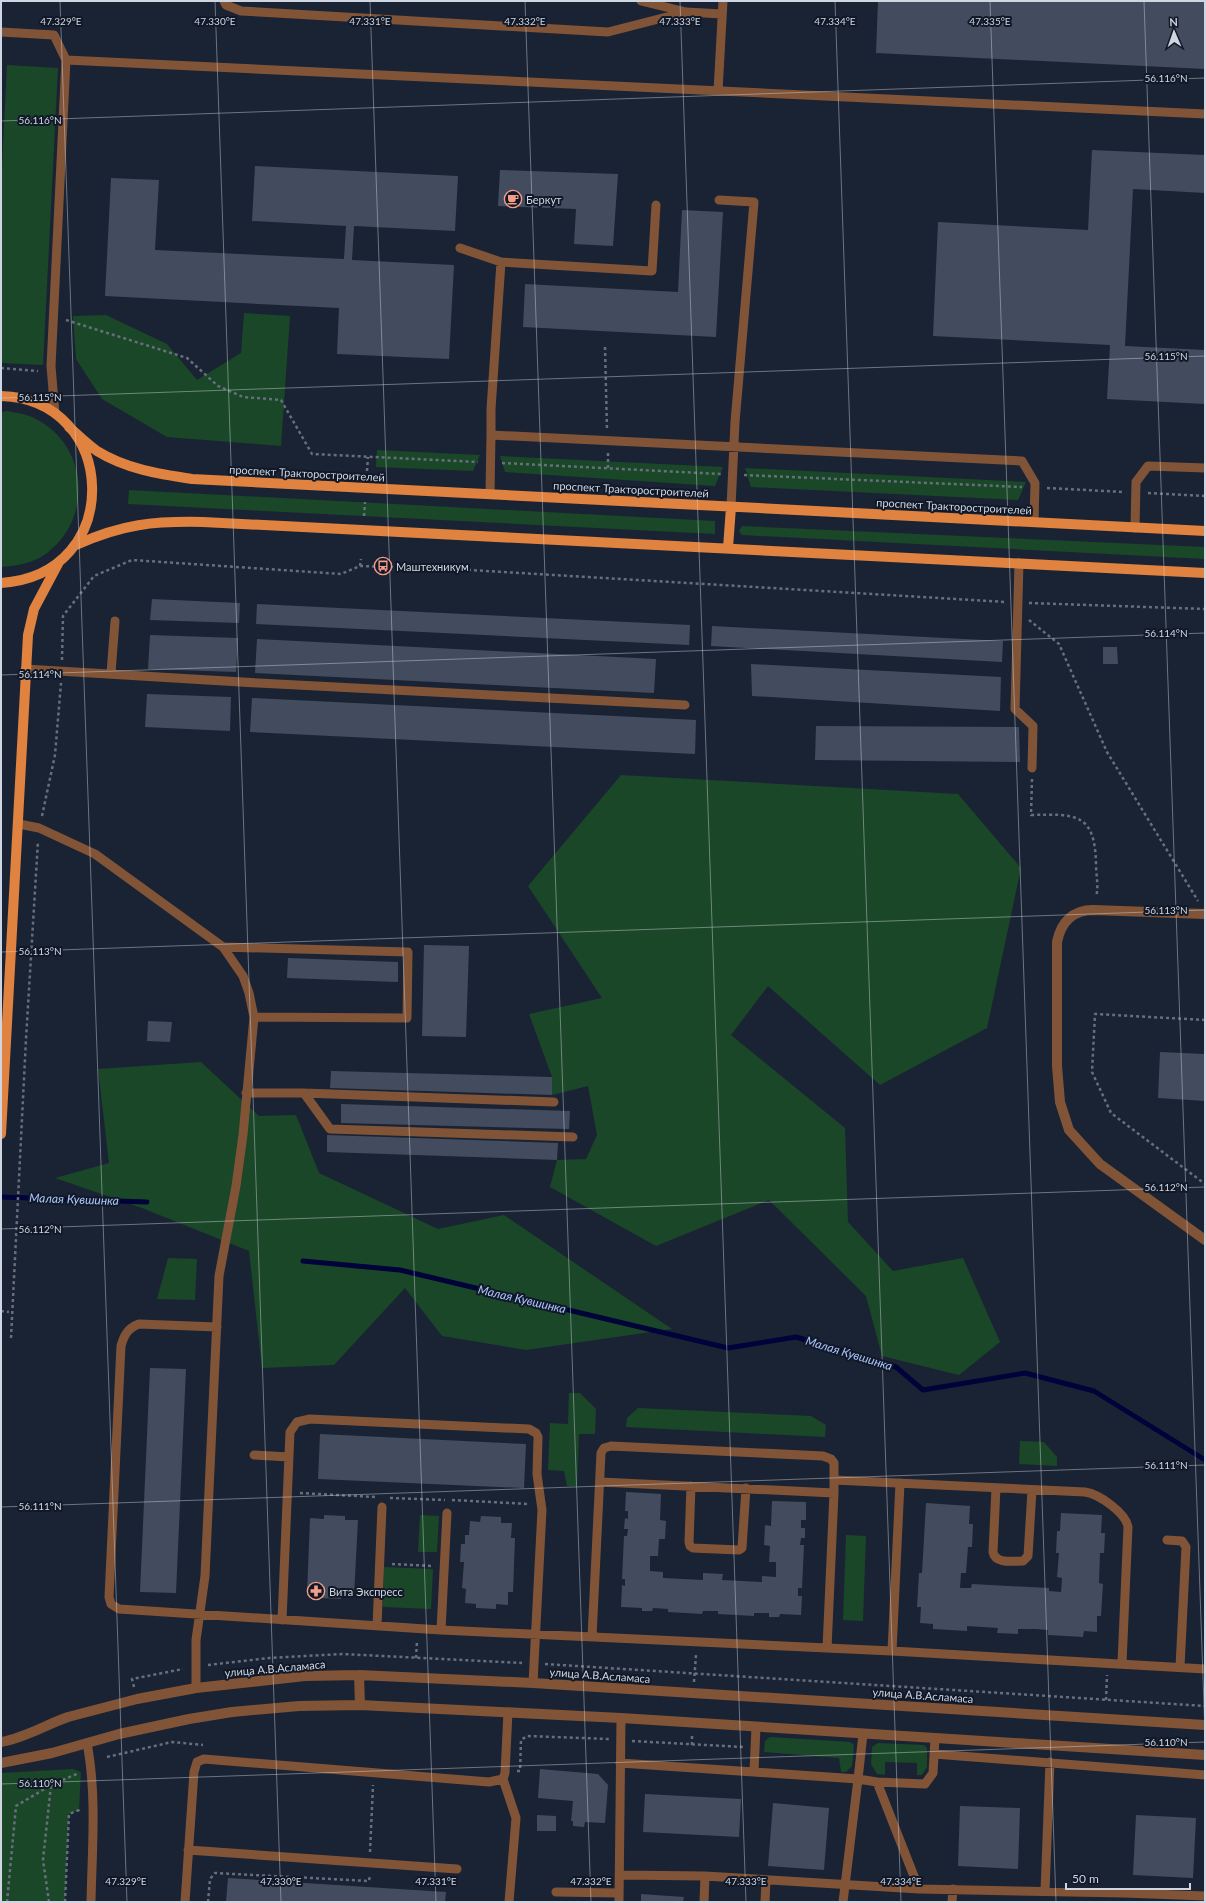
<svg xmlns="http://www.w3.org/2000/svg" width="1206" height="1903" font-family="Lato,sans-serif">
<rect width="100%" height="100%" fill="#1a2333"/>
<path fill="#1a4728" d="M7,65L58,68L43,365L1,363V186Z
M244,313L290,316L281,446L167,437L102,399L76,359L73,316L106,315L167,344L197,380L241,353Z
M8,411C16,413 27,414 34,418C88,444 94,517 47,553C34,563 17,566 1,567V412Z
M377,450L480,455L473,471L376,467Z
M500,456L723,467L715,486L505,472Z
M745,468L1026,482L1018,500L751,487Z
M129,490L715,521V534L128,504Z
M742,526L1205,547V559L742,535L739,531Z
M621,775L958,794L1021,868L987,1028L880,1085L768,986L731,1035L845,1128L848,1222L893,1271L963,1258L1000,1342L959,1375L882,1356L866,1296L769,1200L656,1246L550,1187L557,1160L586,1159L597,1135L588,1086L552,1095V1077L529,1014L602,998L528,886Z
M201,1062L259,1116L296,1115L319,1173L438,1229L504,1215L672,1329L526,1350L442,1336L405,1288L334,1365L262,1368L249,1251L142,1208L55,1178L109,1163L98,1069Z
M168,1258L197,1259L195,1300L157,1299Z
M569,1393H580L596,1409L595,1434H579L577,1486H567L564,1471L548,1470L550,1423L568,1424Z
M638,1408L811,1416L826,1425L825,1437L626,1427L627,1418Z
M1020,1441L1044,1442L1057,1457V1466L1019,1464Z
M420,1515L439,1516L437,1552H418Z
M846,1535L866,1536L863,1621L843,1620Z
M384,1567L433,1569L431,1609L383,1607Z
M770,1737L850,1742L854,1745L852,1766L846,1772H841L839,1758L764,1752L765,1741Z
M878,1743L924,1745L927,1748V1767L922,1775H917V1763L885,1762V1775L877,1774L871,1764L872,1747Z
M73,1769L81,1772L79,1810L69,1814L65,1902H1V1773Z"/>
<g fill="none" stroke-linecap="round" stroke-linejoin="round">
<path stroke="#00023a" stroke-width="5" d="M1,1197L147,1202
M303,1261L400,1270L728,1348L796,1337L896,1367L923,1390L1025,1373L1094,1391L1205,1460"/>
</g>
<path fill="#424c5e" d="M878,1H1205V69L876,53Z
M1092,150L1205,155V193L1133,189L1125,346L1205,350V404L1107,399L1110,345L933,336L938,222L1088,230Z
M255,166L458,176L455,231L354,226L352,260L454,265L449,359L337,354L339,308L105,296L111,178L159,180L155,250L344,259L346,226L252,221Z
M500,170L618,174L613,246L574,244L576,209L498,206Z
M682,210L723,212L716,337L523,327L525,284L678,292Z
M152,599L240,603L239,623L150,620Z
M257,604L690,625L689,645L256,624Z
M712,626L1003,641L1002,662L711,646Z
M150,635L238,638L236,672L148,669Z
M257,639L656,659L654,693L255,673Z
M1103,647H1117L1118,664H1103Z
M751,664L1001,677L1000,711L752,696Z
M147,694L231,697L230,731L145,727Z
M252,698L696,720L695,754L250,732Z
M816,726L1019,727L1020,762L815,760Z
M424,945L469,946L466,1037L422,1036Z
M288,958L398,962V982L287,978Z
M148,1021L172,1022L170,1042L147,1041Z
M1160,1052L1205,1054V1101L1158,1098Z
M331,1071L552,1077V1095L330,1088Z
M341,1104L570,1111L569,1129L341,1123Z
M327,1135L558,1143L557,1160L327,1152Z
M150,1368L186,1369L176,1593L140,1592Z
M320,1434L526,1444L524,1488L318,1479Z
M626,1492L661,1494L660,1520L666,1521L665,1539H659L658,1556H650V1571L663,1572V1578L703,1580V1573L723,1574L722,1580L762,1582V1576L776,1577V1562H769L770,1546L764,1545L765,1525L771,1526L772,1501L806,1502V1520H801V1528H805V1538H801L800,1545H804L802,1588H798V1596H802L801,1615L780,1614L779,1617H769V1613H754V1616L718,1614V1611H703L702,1614L668,1612V1609L653,1608L652,1611H642V1608L621,1607L622,1585L625,1586V1579H622L624,1536H627L628,1529H624L625,1518L628,1519V1511H625Z
M926,1503L970,1506L969,1524H973L972,1547H968L966,1573H961L960,1588H971L972,1584L1049,1588V1591L1061,1592L1062,1578L1057,1577L1059,1553H1056L1057,1531H1060L1061,1513L1102,1515L1101,1533H1105L1104,1553H1100L1099,1583L1103,1584L1101,1616H1097V1632L1084,1631L1083,1637L1048,1635V1630L1036,1629H1018V1634L997,1633L998,1628L967,1626V1631L933,1629V1624L920,1623L921,1607H917L919,1573H922Z
M324,1515L345,1516V1520H358L354,1596L341,1595V1599L320,1598V1594H307L310,1518L324,1519Z
M481,1516L501,1517V1523H512L511,1538H515L513,1592H508V1605L496,1604V1609L476,1608V1604L465,1603L466,1589L462,1588L464,1562H460L461,1544H465V1535H469L470,1521L480,1522Z
M540,1769L598,1774L608,1785L605,1823L585,1822L584,1827L573,1826V1821H571L573,1801L538,1798Z
M645,1794L741,1799L739,1837L643,1832Z
M773,1803L829,1808L824,1870L768,1866Z
M960,1806L1020,1808L1018,1869L958,1866Z
M537,1815L556,1816V1831H537Z
M1136,1815L1196,1818L1193,1878L1133,1875Z
M228,1878L446,1892L445,1902H226Z
M641,1894L684,1897L683,1902H641Z"/>
<g fill="none" stroke-linecap="round" stroke-linejoin="round">
<path stroke="#676f7d" stroke-width="2.5" stroke-dasharray="3 3" stroke-linecap="butt" d="M66,320L187,358L218,386L243,397L281,400L312,454L478,462
M605,347L607,430
M1,368L38,371
M608,453V468
M502,463L721,474
M367,471L368,457
M744,475L1022,487
M1047,488L1124,492
M1148,493L1205,496
M364,516L365,502
M360,566L361,559
M1029,603L1205,609
M1029,620L1059,644L1107,752L1198,901
M62,660L63,616L94,576L132,560L341,574L360,566L453,569L1006,602
M1032,779L1031,815C1075,814 1095,812 1096,864C1096,876 1099,886 1096,897
M42,816L55,755L61,683
M1205,1020L1095,1014L1092,1072L1111,1113L1205,1184
M1,1311L9,1312
M11,1338L26,1039L38,841
M300,1493L375,1497
M390,1498L445,1500
M452,1500L529,1504
M392,1564L433,1566
M416,1658L417,1641
M545,1664L1205,1706
M208,1665L269,1658L342,1654L522,1663
M694,1682L696,1655
M134,1687L132,1679L183,1669
M1106,1700L1107,1675
M632,1741L743,1747
M692,1745V1735
M107,1757L172,1742L203,1745
M517,1771H520L521,1740L527,1736L609,1739
M370,1852L373,1785
M7,1902L16,1806L51,1785L79,1773
M49,1902L43,1860L51,1785
M65,1902L69,1814L79,1810V1807
M208,1902L210,1879L215,1873L369,1881L370,1875"/>
<path stroke="#825437" stroke-width="9" d="M224,1L226,5L241,11L608,32L686,12
M641,1L686,12L722,14
M1,32L54,35L66,60L51,366L55,414
M66,60L1205,114
M718,91L723,1
M719,200L754,202L735,422L731,507
M656,205L652,271L501,262L491,409V435L1022,461L1035,483L1034,522
M460,248L501,262
M490,494L491,435
M1135,528L1136,482L1148,466L1205,468
M1019,563L1015,709L1033,726L1032,768
M25,669L258,683L685,705
M111,673L115,621
M19,824L39,828L95,854L223,947L243,976L249,993L254,1017L243,1135L236,1186L219,1276L205,1576L196,1640V1688
M223,947L408,952L407,1018L254,1017
M246,1093H304L554,1102
M304,1093L330,1129L573,1137
M217,1327L139,1324C128,1328 124,1335 121,1346L109,1597L111,1604L119,1609L441,1630L892,1651L1205,1669
M254,1455L289,1457
M834,1480L1085,1492C1099,1494 1126,1513 1128,1527L1122,1663
M600,1482L834,1493L827,1648
M691,1486L689,1542L690,1546L693,1548L739,1550L742,1548L746,1488
M996,1488L993,1552C995,1564 1013,1561 1023,1561L1028,1556L1032,1490
M1167,1540L1182,1541L1186,1547L1180,1667
M282,1620L290,1432L297,1422L310,1419L529,1429L536,1433L538,1437L537,1474L542,1510L533,1683
M377,1626L382,1507
M441,1630L447,1513
M592,1637L601,1453L604,1448L611,1446L823,1456L831,1459L834,1463V1493
M892,1651L900,1483
M508,1712L505,1773L503,1779L516,1818L509,1902
M756,1727L754,1772L858,1779L863,1734
M935,1738L933,1773L925,1784L877,1782L919,1889L1124,1893L1205,1896
M87,1743C97,1795 92,1850 91,1902
M934,1754L1205,1775
M620,1763L754,1772
M188,1850L457,1869
M620,1875L705,1876L919,1889
M1045,1891L1050,1762
M556,1892L619,1893
M185,1902L194,1772L197,1762L204,1759L489,1782L503,1779
M619,1902L621,1718
M704,1902L705,1876
M765,1902L766,1880
M843,1902L858,1779L877,1782
M952,1902L953,1889"/>
<path stroke="#825437" stroke-width="10" d="M1205,914L1093,910C1073,910 1061,922 1057,942V1066L1060,1102L1069,1130L1100,1164L1205,1240"/>
<path stroke="#825437" stroke-width="10" d="M359,1675L360,1705
M1,1742C25,1738 45,1725 68,1717L137,1699L196,1688L305,1676L359,1675L533,1683L1205,1725
M1,1763L52,1753L119,1734L189,1719L232,1712L299,1706L360,1705L621,1718L1205,1755"/>
<path stroke="#e08240" stroke-width="10" d="M1,396C119,399 126,575 1,583
M69,427C78,435 87,444 97,451C126,469 159,474 192,479L1205,531
M76,545C122,524 154,521 203,522L1205,573
M728,548L731,507
M1,1134L28,635L34,609L59,562"/>
</g>
<path fill="none" stroke="#d0d6e1" stroke-width="1" stroke-opacity="0.45" d="M60,1L127,1902M215,1L281,1902M370,1L436,1902M525,1L591,1902M680,1L746,1902M835,1L901,1902M990,1L1056,1902M1144,1L1205,1734M1,121L1205,78M1,398L1205,356M1,675L1205,633M1,952L1205,910M1,1229L1205,1187M1,1507L1205,1465M1,1784L1205,1742"/>
<defs>
<symbol id="cafe-ring" viewBox="-11 -11 22 22"><circle r="9.5" fill="#111929" stroke="#f49e89" stroke-width="1.5"/><path d="M-5.5-4.5H6V0H3Q3 3.5 0 3.5H-2.5Q-5.5 3.5-5.5 0ZM3-3.2v2h1.7v-2ZM-6 4.5H4V6H-6Z" fill="#f49e89"/></symbol>
<symbol id="bus-ring" viewBox="-11 -11 22 22"><circle r="9.5" fill="#111929" stroke="#f49e89" stroke-width="1.5"/><path d="M-5-6H5V4H4V6H2V4H-2V6H-4V4H-5ZM-3.5-4V0h7V-4ZM-3.5 1.2v1.5H-2V1.2ZM2 1.2v1.5H3.5V1.2Z" fill="#f49e89"/></symbol>
<symbol id="pharmacy-ring" viewBox="-11 -11 22 22"><circle r="9.5" fill="#111929" stroke="#f49e89" stroke-width="1.5"/><path d="M-2-6h4v4h4v4h-4v4h-4v-4h-4v-4h4Z" fill="#f49e89"/></symbol>
</defs>
<g fill-rule="evenodd">
<use href="#cafe-ring" x="503" y="189" width="20" height="20"/>
<use href="#bus-ring" x="373" y="556" width="20" height="20"/>
<use href="#pharmacy-ring" x="306" y="1581" width="20" height="20"/>
</g>
<g text-anchor="middle" dominant-baseline="central" stroke-width="4" stroke-linejoin="round" paint-order="stroke">
<g font-size="11" fill="#d0d6e1" stroke="#111929" text-anchor="start">
<text x="526" y="199">Беркут</text>
<text x="396" y="566">Маштехникум</text>
<text x="329" y="1591">Вита Экспресс</text>
</g>
<g font-size="11" fill="#d0d6e1" stroke="#111929">
<text transform="translate(307 473) rotate(3)">проспект Тракторостроителей</text>
<text transform="translate(631 489) rotate(3)">проспект Тракторостроителей</text>
<text transform="translate(954 506) rotate(3)">проспект Тракторостроителей</text>
<text transform="translate(275 1668) rotate(-5)">улица А.В.Асламаса</text>
<text transform="translate(600 1675) rotate(4)">улица А.В.Асламаса</text>
<text transform="translate(923 1695) rotate(4)">улица А.В.Асламаса</text>
</g>
<g font-size="12" font-style="italic" fill="#acc7fd" stroke="#111929">
<text transform="translate(74 1199) rotate(2)">Малая Кувшинка</text>
<text transform="translate(522 1299) rotate(13)">Малая Кувшинка</text>
<text transform="translate(849 1353) rotate(17)">Малая Кувшинка</text>
</g>
</g>
<g font-size="10" text-anchor="middle" fill="#d0d6e1" stroke="#111929" stroke-width="4" stroke-linejoin="round" paint-order="stroke">
<text x="61" y="25">47.329°E</text>
<text x="215" y="25">47.330°E</text>
<text x="370" y="25">47.331°E</text>
<text x="525" y="25">47.332°E</text>
<text x="680" y="25">47.333°E</text>
<text x="835" y="25">47.334°E</text>
<text x="990" y="25">47.335°E</text>
<text x="1166" y="82">56.116°N</text>
<text x="40" y="124">56.116°N</text>
<text x="1166" y="360">56.115°N</text>
<text x="40" y="401">56.115°N</text>
<text x="1166" y="637">56.114°N</text>
<text x="40" y="678">56.114°N</text>
<text x="1166" y="914">56.113°N</text>
<text x="40" y="955">56.113°N</text>
<text x="1166" y="1191">56.112°N</text>
<text x="40" y="1233">56.112°N</text>
<text x="1166" y="1469">56.111°N</text>
<text x="40" y="1510">56.111°N</text>
<text x="1166" y="1746">56.110°N</text>
<text x="40" y="1787">56.110°N</text>
<text x="126" y="1885">47.329°E</text>
<text x="281" y="1885">47.330°E</text>
<text x="436" y="1885">47.331°E</text>
<text x="591" y="1885">47.332°E</text>
<text x="746" y="1885">47.333°E</text>
<text x="901" y="1885">47.334°E</text>
</g>
<rect width="1206" height="1903" fill="none" stroke="#d0d6e1" stroke-width="4"/>
<g transform="translate(1174 32) rotate(358)" stroke="#111929" stroke-width="3" paint-order="stroke">
<path d="M0-3L7 15L0 10L-7 15Z" fill="#d0d6e1"/>
<text y="-6" font-size="11" font-weight="bold" text-anchor="middle" fill="#d0d6e1">N</text>
</g>
<path d="M1066 1883v6h124v-6" fill="none" stroke="#d0d6e1" stroke-width="2"/>
<text x="1072" y="1883" font-size="12" fill="#d0d6e1" stroke="#111929" stroke-width="3" paint-order="stroke">50 m</text>
</svg>
